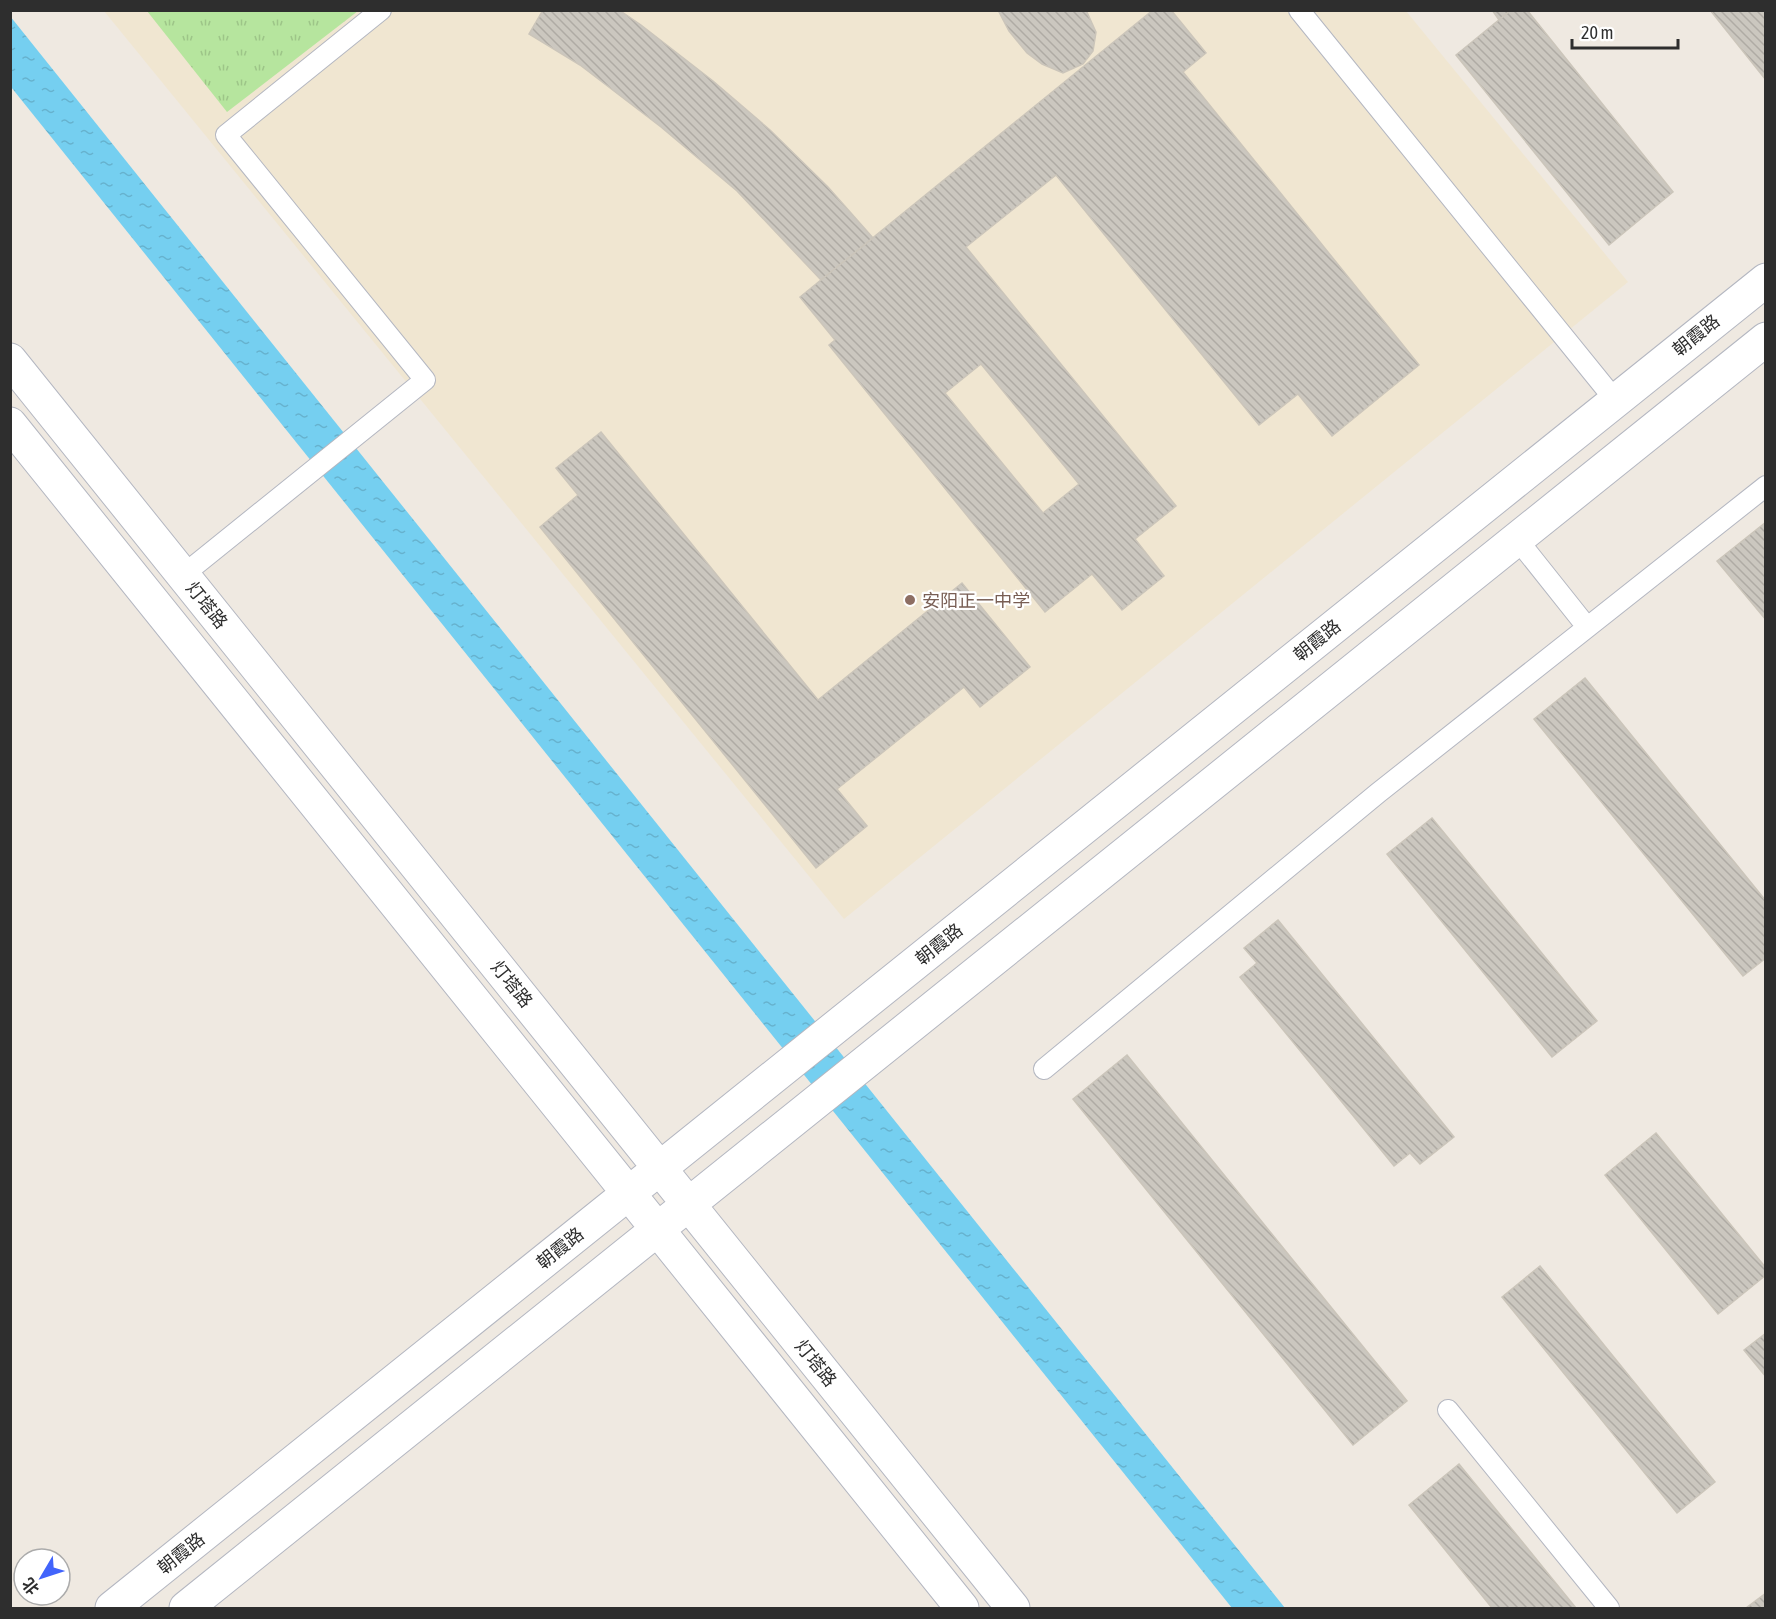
<svg xmlns="http://www.w3.org/2000/svg" width="1776" height="1619" font-family="'Asap Condensed','Noto Sans SC',sans-serif">
<defs>
<pattern id="grass-tufts" width="24" height="20" patternUnits="userSpaceOnUse" patternTransform="scale(1.5)"><rect width="24" height="20" fill="#b6e59e"/><path d="M3 7l-1-3M5 7V3M7 7l1-3M15 17l-1-3M17 17v-4M19 17l1-3" fill="none" stroke="#9dc588"/></pattern>
<pattern id="water-ripples" width="26" height="14" patternUnits="userSpaceOnUse" patternTransform="scale(1.5)"><rect width="26" height="14" fill="#75cff0"/><path d="M2 4q2-2 4 0t4 0M15 11q2-2 4 0t4 0" fill="none" stroke="#66b2ce"/></pattern>
<pattern id="building-back-hatch" width="6" height="6" patternUnits="userSpaceOnUse" patternTransform="scale(1.5)"><rect width="6" height="6" fill="#cbc7bf"/><path d="M-1 5l2 2M0 0l6 6M5-1l2 2" fill="none" stroke="#afaba4"/></pattern>
</defs>
<rect width="100%" height="100%" fill="#efe9e1"/>
<path fill="#f0e6d1" d="M104,11H1406L1628,282L844,919Z"/>
<path fill="url(#grass-tufts)" d="M147,11H358L227,112Z"/>
<path fill="url(#water-ripples)" d="M10,16L1285,1608H1232L11,87Z"/>
<path fill="url(#building-back-hatch)" stroke="#cbc5ba" stroke-width="1.5" fill-rule="evenodd" d="M543,10H619L641,25L713,81L770,130L828,187L873,238L821,280L737,191L661,127L580,65L529,34Z
M998,10H1086L1096,32L1093,51L1083,64L1063,73L1042,64L1027,53L1009,31Z
M1153,10H1171L1206,53L1183,72L1419,365L1332,436L1298,394L1259,425L1056,175L966,247L1176,506L1135,539L1164,576L1122,610L1092,574L1045,612L829,345L835,340L800,297ZM981,364L1079,484L1043,513L945,393Z
M1492,10H1511L1499,20Z
M1511,10H1527L1673,192L1609,245L1456,55Z
M1710,10H1766V80Z
M601,432L818,700L962,583L1030,667L980,707L964,687L837,789L867,826L816,868L540,527L578,495L556,468Z
M1766,522V620L1717,561Z
M1585,678L1766,901V958L1743,976L1534,719Z
M1432,818L1597,1021L1552,1057L1387,854Z
M1278,920L1454,1137L1420,1164L1410,1153L1394,1166L1240,977L1257,963L1244,948Z
M1127,1055L1407,1401L1353,1445L1073,1099Z
M1656,1133L1766,1268V1275L1718,1314L1605,1175Z
M1540,1266L1715,1482L1677,1513L1502,1297Z
M1766,1333V1377L1744,1350Z
M1459,1464L1576,1608H1492L1409,1505Z
M1766,1593V1608H1746Z"/>
<g fill="none" stroke-linecap="round" stroke-linejoin="round">
<defs>
<path id="service" d="M1299,10L1615,400
M1517,539L1587,627
M183,575L425,380L226,135L381,10
M1044,1069L1378,793L1766,486
M1448,1410L1609,1608"/>
<path id="tertiary" d="M10,360L1013,1608
M10,424L962,1608
M112,1608L1766,280
M186,1608L1766,339"/>
</defs>
<use href="#service" stroke="#b4b7c1" stroke-width="22"/>
<use href="#tertiary" stroke="#b4b7c1" stroke-width="35"/>
<use href="#service" stroke="#fff" stroke-width="20"/>
<use href="#tertiary" stroke="#fff" stroke-width="33"/>
</g>
<circle fill="#8d6e63" stroke="#fff" stroke-width="2" cx="910" cy="600" r="6"/>
<g text-anchor="middle" dominant-baseline="central" stroke-width="4.5" stroke-linejoin="round" paint-order="stroke">
<g font-size="18" fill="#2e2e2e" stroke="#fff">
<text transform="translate(1696 335) rotate(-39)">朝霞路</text>
<text transform="translate(207 605) rotate(51)">灯塔路</text>
<text transform="translate(1317 640) rotate(-39)">朝霞路</text>
<text transform="translate(939 944) rotate(-39)">朝霞路</text>
<text transform="translate(512 984) rotate(51)">灯塔路</text>
<text transform="translate(560 1248) rotate(-39)">朝霞路</text>
<text transform="translate(816 1363) rotate(51)">灯塔路</text>
<text transform="translate(181 1553) rotate(-39)">朝霞路</text>
</g>
<g font-size="18" fill="#785e54" stroke="#fff" text-anchor="start">
<text x="922" y="600">安阳正一中学</text>
</g>
</g>
<rect width="1776" height="1619" fill="none" stroke="#2e2e2e" stroke-width="24"/>
<g transform="translate(42 1577) rotate(231)"><circle r="28" fill="#ffffff" stroke="#ababab" stroke-width="1.5"/>
<path d="M0-4.5L10 22L0 15L-10 22Z" fill="#4264fb"/>
<text y="-9" font-size="16" font-weight="bold" text-anchor="middle" fill="#2e2e2e">北</text>
</g>
<path d="M1572 39v9h106v-9" fill="none" stroke="#2e2e2e" stroke-width="3"/>
<text x="1581" y="39" font-size="18" fill="#2e2e2e" stroke="#ffffff" stroke-width="4.5" paint-order="stroke">20 m</text>
</svg>
